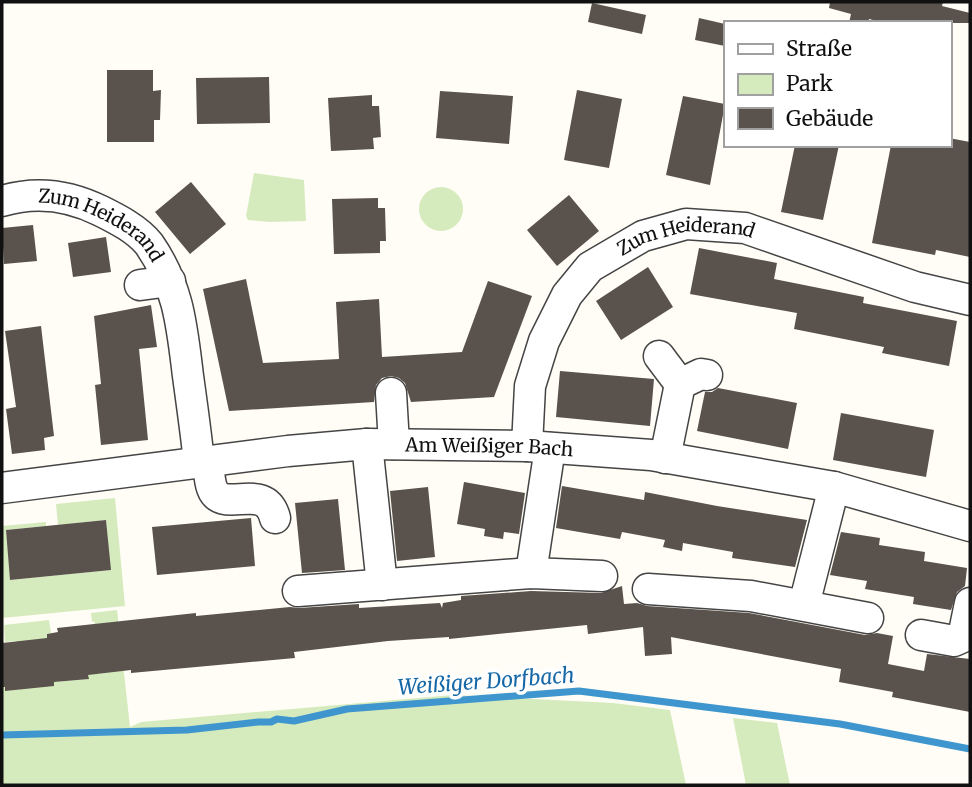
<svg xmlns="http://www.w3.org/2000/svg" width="972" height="787" font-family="Merriweather,serif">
<rect width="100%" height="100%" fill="#fffdf5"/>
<path fill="#d5ebbd" d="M254,173L304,180L306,221L269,222L248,220L246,216Z
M419 209a22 22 0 1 1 44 0a22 22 0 1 1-44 0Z
M115,498L125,606L2,618V526L46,522V526L6,530L11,580L110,570L106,520L58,525L56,504Z
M117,610L130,727L141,722L453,695L613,703L670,710L686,785H2V687H5L6,691L19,689L16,641L5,642L4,625L49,620L51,633L47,634V638L54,686V682L88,679L87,671L98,674L111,672L106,624L95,625L94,621L92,622L91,613Z
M733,718L777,723L790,785H746Z"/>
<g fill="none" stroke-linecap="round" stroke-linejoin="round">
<path stroke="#3f96cf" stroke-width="7" d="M2,735L187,730L258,722H271L277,719L294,721L347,709L579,691L840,724L970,749"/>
</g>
<path fill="#5a524d" d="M830,2H943L942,6L970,13V23H885L869,19L868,23H849L851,14L829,8Z
M592,3L646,15L642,34L588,22Z
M699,18L725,24V46L695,40Z
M107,70H153V91L161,90L160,120H154V142H107Z
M269,77L270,123L197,124L196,78Z
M577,90L622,99L609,168L564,160Z
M440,91L513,96L509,144L436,138Z
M372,95V106H379L381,137L373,138L374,149L331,151L328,98Z
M683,96L725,104L710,185L666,175Z
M949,138L970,142V257L936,250L935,255L872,243L891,145H949Z
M795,145H839L823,220L781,212Z
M191,182L226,224L190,254L155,212Z
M569,195L599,231L557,266L527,230Z
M378,198V208H385L386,241H380V253L334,254L332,199Z
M33,225L37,261L4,264L2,228Z
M106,237L111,272L73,277L68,243Z
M699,248L777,263L774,279L864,297L863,303L957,321L949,366L882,353L884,347L794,329L797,313L690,294Z
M648,267L673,307L621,340L596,301Z
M246,279L263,363L339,359L336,302L379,299L382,357L462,352L488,281L532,296L494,397L411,402L405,383L399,378L391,376L382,378L376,385L374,402L229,411L203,289Z
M151,305L157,347L139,349L148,440L101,445L95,385L101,384L94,316Z
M41,326L54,436L44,438L45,450L12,454L6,409L16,407L5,331Z
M560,371L654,379L650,426L556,417Z
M718,388L797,403L788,449L697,431L705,392H712Z
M841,413L934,430L926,477L833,460Z
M464,482L525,493L519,534L504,532L503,539L484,536L485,529L457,524Z
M562,486L644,500L645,492L717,506L807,520L795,567L732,558L733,552L683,543L682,551L663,547L665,540L622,532L620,539L556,528Z
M428,487L435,557L397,561L390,491Z
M338,499L345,570L302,573L295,503Z
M251,518L255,566L157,575L152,527Z
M106,520L111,570L10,580L6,530Z
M841,532L880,538L879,545L925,552L924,561L967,568L965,586L957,592L951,610L913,604L914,597L865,589L867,581L830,575Z
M622,586L624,604L637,603L647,606L749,613L865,635L877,633L893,636L888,664L924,671L927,654L970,659V712L892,697L893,692L839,682L841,669L671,637L672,654L645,656L643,627L588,634L587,625L449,639V637L388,641L294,652L295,658L131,673V670L88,675L89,679L54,682V686L5,691V687H2V643L47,638V634L58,632L57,628L196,613V616L290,607L299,608L359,604V608L440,603L442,608L443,603L461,600V596L531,591L601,593Z"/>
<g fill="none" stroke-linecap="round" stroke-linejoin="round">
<defs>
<g id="minor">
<path id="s1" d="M2,201C35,191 69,195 101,211C117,219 137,229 149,244C179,287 182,327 188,376C192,405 196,433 199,462"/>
<path d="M140,285L170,281"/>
<path d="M659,356L680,384"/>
<path d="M391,393L394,444"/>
<path d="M367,444L382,585"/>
<path id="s2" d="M527,446L530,386L544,341L567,295L590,267L643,236L686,224L745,228L915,287L970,300"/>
<path d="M665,458L680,384L701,374L707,375"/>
<path d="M208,461C209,469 209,480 212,488C222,516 265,479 275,518"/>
<path id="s3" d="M2,488L288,451L367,444L527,446L651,455L834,487L970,526"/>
<path d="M531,573L550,448"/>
<path d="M648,589L751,596L868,618"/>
<path d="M298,591L531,573L602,576"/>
<path d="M804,605L834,487"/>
<path d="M921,635L954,641L963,637L970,603"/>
</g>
</defs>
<use href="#minor" stroke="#444" stroke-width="33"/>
<use href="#minor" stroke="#fff" stroke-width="30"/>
</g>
<g text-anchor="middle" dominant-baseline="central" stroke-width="7" stroke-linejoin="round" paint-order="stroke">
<g font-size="19" fill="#111" stroke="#fff">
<text stroke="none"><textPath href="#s1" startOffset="108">Zum Heiderand</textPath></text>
<text stroke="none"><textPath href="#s2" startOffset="299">Zum Heiderand</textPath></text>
<text stroke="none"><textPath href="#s3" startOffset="490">Am Weißiger Bach</textPath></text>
</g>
<g font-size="21" font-style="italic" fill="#1768a6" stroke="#fff">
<text transform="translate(486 681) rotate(-4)">Weißiger Dorfbach</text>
</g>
</g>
<rect width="972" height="787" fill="none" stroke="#111111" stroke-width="7"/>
<rect x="724" y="21" width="228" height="126" fill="#ffffff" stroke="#a0a0a0" stroke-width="2"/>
<rect x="738" y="44" width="35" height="10" fill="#ffffff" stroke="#a0a0a0" stroke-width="2"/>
<text x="786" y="56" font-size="21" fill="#111111">Straße</text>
<rect x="738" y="74" width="35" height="21" fill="#d5ebbd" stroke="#a0a0a0" stroke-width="2"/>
<text x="786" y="91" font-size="21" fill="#111111">Park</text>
<rect x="738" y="108" width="35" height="21" fill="#5a524d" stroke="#a0a0a0" stroke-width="2"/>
<text x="786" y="126" font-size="21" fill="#111111">Gebäude</text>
</svg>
